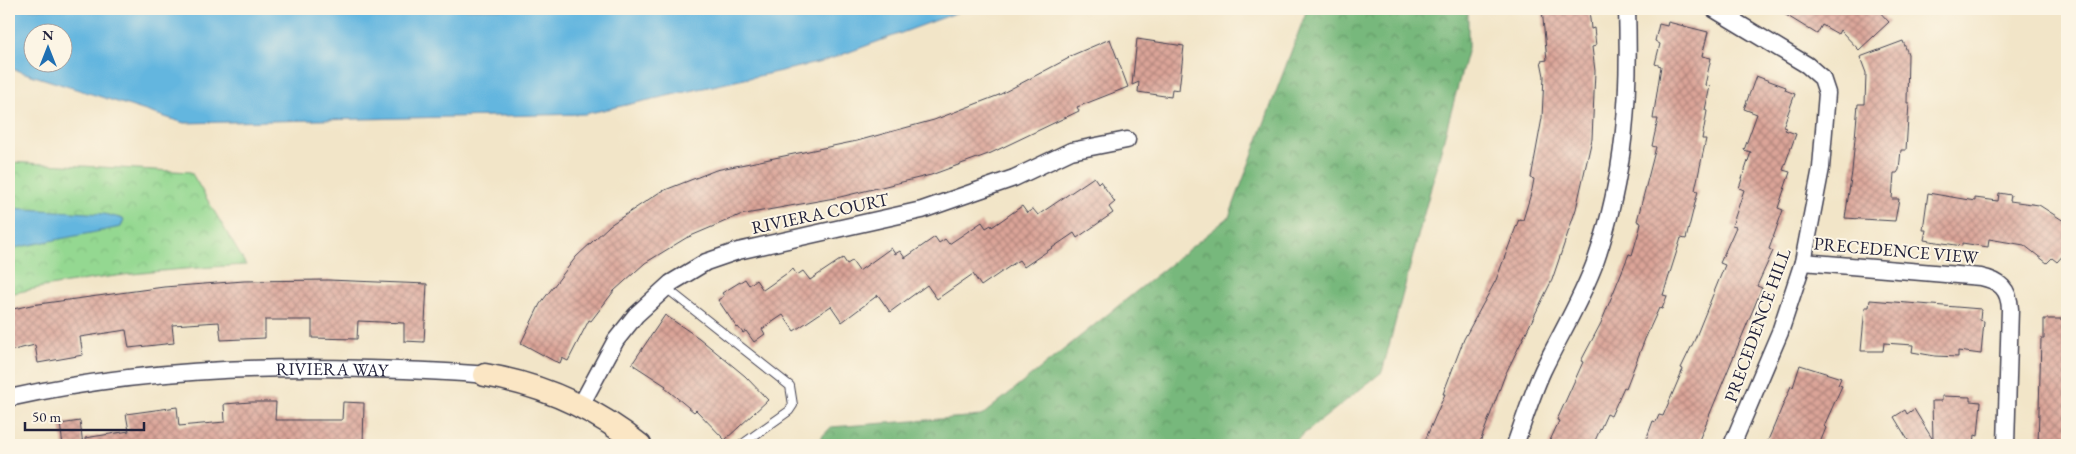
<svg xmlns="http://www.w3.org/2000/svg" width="2076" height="454" font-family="'EB Garamond',serif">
<defs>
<pattern id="forest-crowns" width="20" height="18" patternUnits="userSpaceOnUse" patternTransform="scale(1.25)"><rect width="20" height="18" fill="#77b87b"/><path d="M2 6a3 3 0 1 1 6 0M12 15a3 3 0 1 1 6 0" fill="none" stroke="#619566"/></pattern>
<pattern id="park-crowns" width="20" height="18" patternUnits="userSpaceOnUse" patternTransform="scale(1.25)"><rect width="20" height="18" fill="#94d891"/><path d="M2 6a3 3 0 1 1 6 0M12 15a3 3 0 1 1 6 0" fill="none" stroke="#7fb97e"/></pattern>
<pattern id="building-cross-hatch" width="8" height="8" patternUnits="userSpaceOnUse" patternTransform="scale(1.25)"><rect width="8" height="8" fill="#dba498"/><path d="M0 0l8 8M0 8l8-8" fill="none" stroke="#b1857d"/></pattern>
</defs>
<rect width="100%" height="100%" fill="#fcf5e5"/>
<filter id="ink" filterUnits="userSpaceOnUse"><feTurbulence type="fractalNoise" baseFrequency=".02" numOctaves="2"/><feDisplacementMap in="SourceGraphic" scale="10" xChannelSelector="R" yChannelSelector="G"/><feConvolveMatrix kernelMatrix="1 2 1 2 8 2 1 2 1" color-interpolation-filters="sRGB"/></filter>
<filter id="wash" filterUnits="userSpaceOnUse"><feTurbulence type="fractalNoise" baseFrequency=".0096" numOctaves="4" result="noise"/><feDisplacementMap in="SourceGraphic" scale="20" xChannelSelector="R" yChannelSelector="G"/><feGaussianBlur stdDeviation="1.12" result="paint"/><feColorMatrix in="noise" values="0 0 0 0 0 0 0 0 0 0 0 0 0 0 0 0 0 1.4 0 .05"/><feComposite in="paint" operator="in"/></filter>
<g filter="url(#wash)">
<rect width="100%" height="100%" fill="#f2e5c8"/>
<path fill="url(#forest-crowns)" stroke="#4c6d5b" d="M1304,9H1468V48L1382,372L1290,445H814L831,427L981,416L1229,217L1306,12Z"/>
<path fill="url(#park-crowns)" stroke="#5b7d66" d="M9,162L191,172L246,265C166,269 87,277 9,294Z"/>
<path fill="#63b6df" stroke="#426c8d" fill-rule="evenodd" d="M9,9H967L822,62L585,114L184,123L9,68ZM32,32H62V62H32Z
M9,208L104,214L124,219L121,227L9,249Z"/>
<g id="blocks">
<path fill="url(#building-cross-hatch)" d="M1542,9H1589L1591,29L1594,28L1596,46L1592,47L1595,71L1592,139L1576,209L1552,280L1505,375L1479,445H1423L1445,394H1443L1464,339L1496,280L1519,219L1523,220L1532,190L1534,179L1531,178L1542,118L1544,76L1541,61L1547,60Z
M1776,9H1877L1889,22L1859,50L1840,30L1838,34L1822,25L1817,34Z
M1668,22L1708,32L1702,56L1711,58L1705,85L1710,86L1705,110L1707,111L1702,139H1706L1695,190L1698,191L1686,239L1681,238L1663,295L1667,296L1662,309L1659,308L1645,339L1626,388L1624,387L1611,416L1607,414L1593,445H1548L1559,421L1557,420L1583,362L1581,361L1601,323L1629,254L1632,255L1640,228L1641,223L1637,221L1656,147L1652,146L1658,119H1653L1661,66L1655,64L1660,44L1655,41L1659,24L1667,26Z
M1110,39L1128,87L1077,107L1079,111L991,153L931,175L840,197L740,215L686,238L645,263L614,291L591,321L589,320L568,361L562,358L560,363L554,361L521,343L540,304L576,257L610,225L660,192L716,170L857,141L934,120L999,95L1069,58L1068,57Z
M1137,39L1184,46L1179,90L1172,89L1171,97L1138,92L1139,82L1132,85Z
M1903,41L1908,54L1907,103H1909L1906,150H1901L1899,170L1897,173H1894L1892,199H1899L1895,221L1845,218L1852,172L1858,104H1865L1866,73L1860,57Z
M1756,76L1786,87L1785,90L1795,94L1783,127L1786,128L1785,130L1796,134L1783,170L1790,172L1778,208L1783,210L1769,249L1773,251L1757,286L1762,288L1697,445H1644L1653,421L1656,422L1659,415L1663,416L1683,369L1681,368L1695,339L1725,265L1720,263L1736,227L1732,226L1744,190L1739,188L1751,152L1744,150L1757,114L1744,109Z
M1094,177L1098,183L1100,181L1115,202L1109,207L1113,213L1077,238L1074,233L1024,267L1019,260L981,286L973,274L937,299L927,285L890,312L878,295L842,322L831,306L794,331L783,315L762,329L765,334L754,342L746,331L743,333L738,327L737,328L718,300L724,296L722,293L745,279L749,285L756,280L763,290L793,269L797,275L803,271L810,280L843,258L847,264L852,261L859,271L891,248L895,254L900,251L905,258L935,237L939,243L945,239L949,244L982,222L986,228L991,225L992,227L1022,206L1027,213L1033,209L1038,215Z
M1928,193L1975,201V198L1998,201L1999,193L2011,195L2010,201L2039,205L2067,223V251L2057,262L2052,258L2047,263L2024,245L1989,239L1988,247L1962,243V246L1924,240L1926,230H1923Z
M328,280L427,284L424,342L404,341V323L358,321L357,339L312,338V320H265V338L221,340L219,322L172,325L174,343L129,348L126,330L80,337L83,355L38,363L35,345L9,351V310L31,305L164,287L244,281Z
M1870,300L1981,309L1980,320L1984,321L1981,354L1958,351V357L1935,356L1912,352L1913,345L1884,343L1883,351H1861L1865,307H1869Z
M665,315L699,338L745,376L768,400L725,440L696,410L694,412L665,388L666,386L632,364Z
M2044,319H2067V445H2038L2041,339H2044Z
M1800,365L1841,378L1838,385L1842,386L1824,426L1826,428L1819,445H1766L1791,386L1793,387Z
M1942,396L1970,397V401L1981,402L1978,436L1975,435L1974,445H1958V443L1911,445L1894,417L1905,410L1907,414L1914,409L1933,440L1932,401H1942Z
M251,402H276L275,420H342L343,402L364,403L363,445H85V438L129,431L126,414L177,407L179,426L225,422L224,404Z
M80,421L83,445H63L60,424Z"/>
</g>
</g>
<g filter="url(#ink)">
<use href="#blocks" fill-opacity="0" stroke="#413f50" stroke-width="1"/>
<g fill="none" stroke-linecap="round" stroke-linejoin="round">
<defs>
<path id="lane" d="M665,287L790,386L793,405L789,411L741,445"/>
<g id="street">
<path d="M1714,9L1807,65L1822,78L1827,93L1821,168L1803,262L1780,332L1732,445"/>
<path d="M1803,262L1981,277C2000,281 2009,289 2010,309L2006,445"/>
<path id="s1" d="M9,398C127,372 246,365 367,369C406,370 446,371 485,375"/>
<path d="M581,405L616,340L636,315L671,283L706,262L738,251L922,210L1014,178L1071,151L1127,140"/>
<path d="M1515,445C1524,420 1532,394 1543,370C1561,333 1582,299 1596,260C1625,176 1630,97 1627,9"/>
</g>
<path id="secondary" d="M485,375C543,385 594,408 640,445"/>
</defs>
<use href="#lane" stroke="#413f50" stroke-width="10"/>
<use href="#street" stroke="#413f50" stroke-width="19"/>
<use href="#secondary" stroke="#413f50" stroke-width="25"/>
<use href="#lane" stroke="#fff" stroke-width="8"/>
<use href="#street" stroke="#fff" stroke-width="16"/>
<use href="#secondary" stroke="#fbe6c4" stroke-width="22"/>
</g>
</g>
<g text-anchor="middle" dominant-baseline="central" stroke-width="4" stroke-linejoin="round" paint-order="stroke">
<g font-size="18" fill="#22223b" stroke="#fcf5e5">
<text transform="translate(820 213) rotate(-12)">RIVIERA COURT</text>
<text transform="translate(1896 250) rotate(5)">PRECEDENCE VIEW</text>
<text transform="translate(1757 325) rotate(-70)">PRECEDENCE HILL</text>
<text stroke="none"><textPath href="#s1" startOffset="325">RIVIERA WAY</textPath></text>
</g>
</g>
<rect width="2076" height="454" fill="none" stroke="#fcf5e5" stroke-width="30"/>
<g transform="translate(48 48)"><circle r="24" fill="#fcf5e5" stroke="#a5a1a1"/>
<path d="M0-4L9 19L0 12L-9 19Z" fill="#1f6fb2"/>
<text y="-8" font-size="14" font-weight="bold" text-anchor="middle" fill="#22223b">N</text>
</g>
<path d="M25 422v8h119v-8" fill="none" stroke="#22223b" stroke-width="2.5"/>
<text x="32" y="422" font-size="15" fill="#22223b" stroke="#fcf5e5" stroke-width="4" paint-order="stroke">50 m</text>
</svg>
